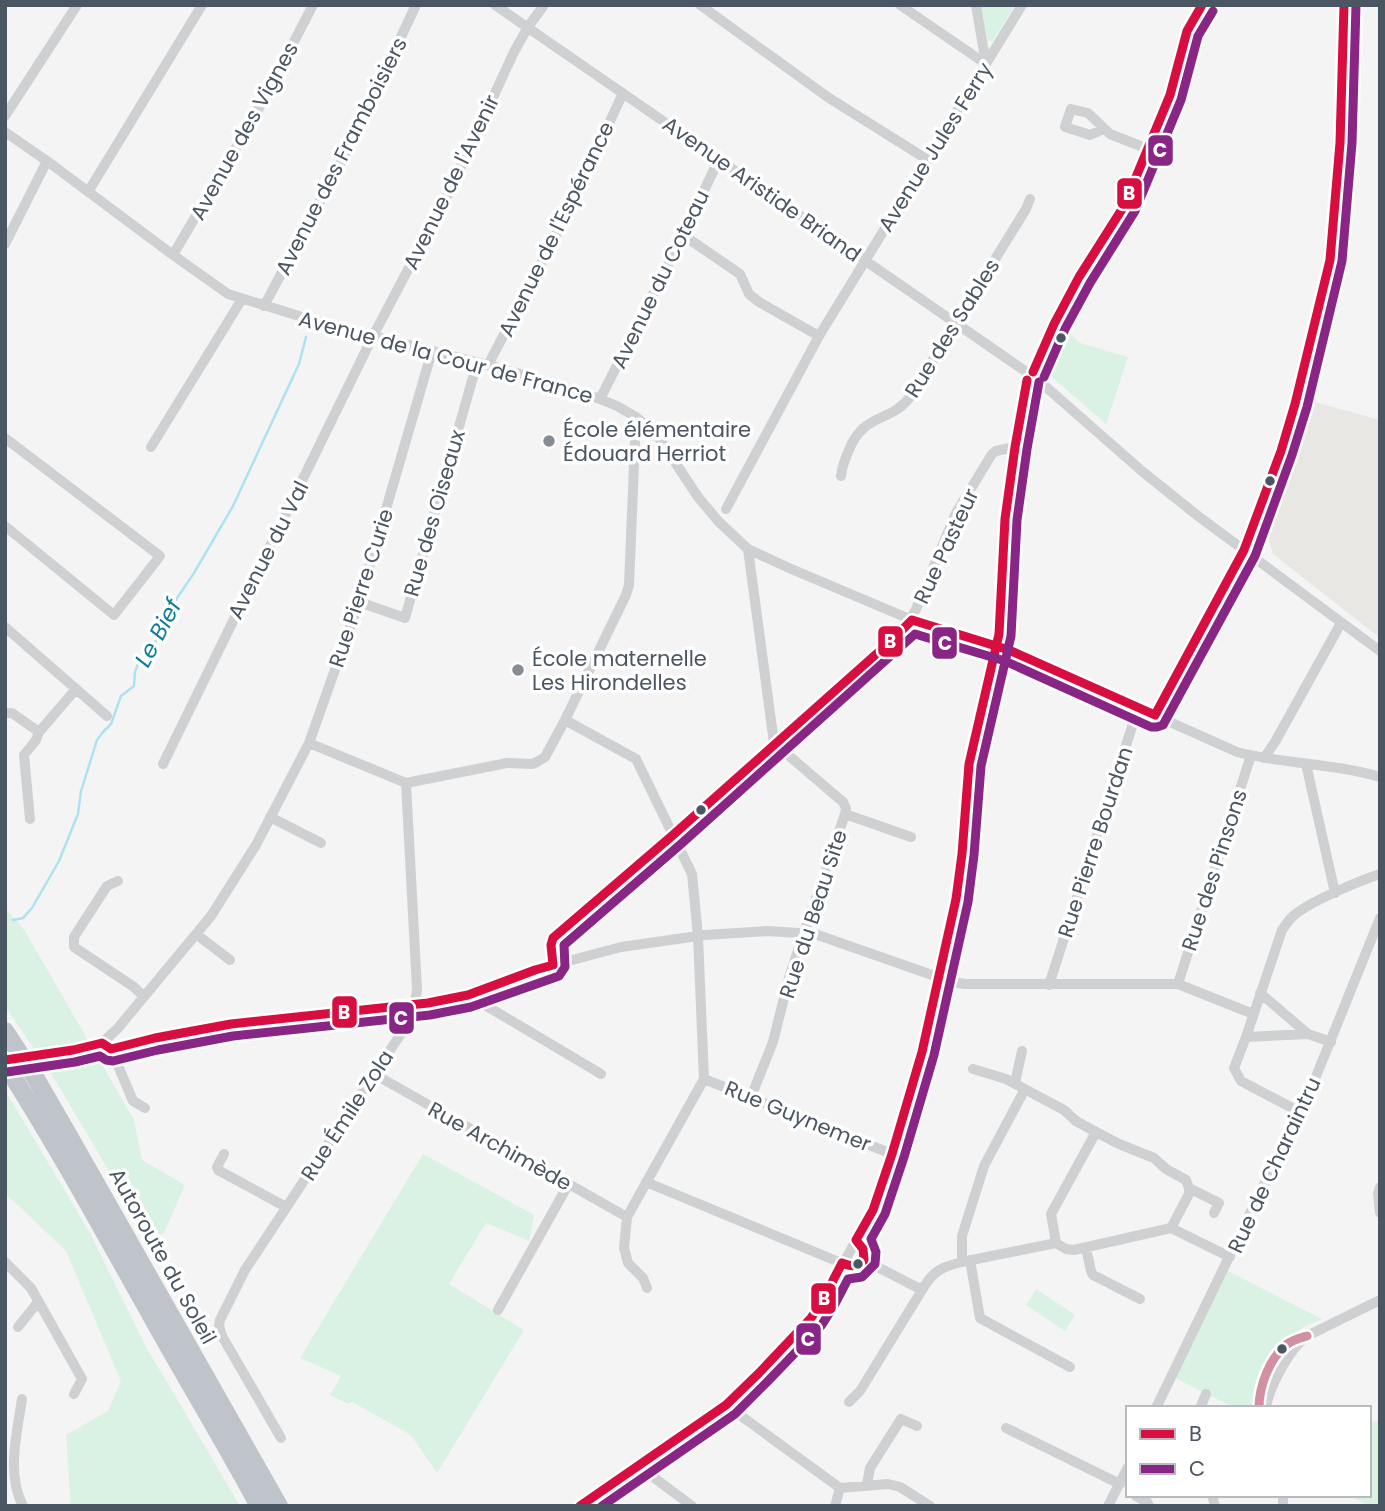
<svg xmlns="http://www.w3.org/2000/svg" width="1385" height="1511" font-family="Poppins,sans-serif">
<rect width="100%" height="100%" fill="#f4f4f4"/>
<path fill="#e8e7e3" d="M1304,399L1380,420V638L1273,554L1264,523Z"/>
<path fill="#d9f2e3" d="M981,5H1015L993,41H988Z
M1062,329L1067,331L1080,343L1128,357L1106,424L1052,377C1043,361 1055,344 1062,329Z
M5,908L25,931L134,1120L142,1160L185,1185L164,1233L148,1237L57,1083L5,1006Z
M5,1090L90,1233L145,1345L240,1506H71L66,1435L108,1411L121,1381L66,1251L5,1193Z
M423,1154L534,1215L529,1241L486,1223L449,1284L524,1330L437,1473L411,1435L352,1402L348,1404L330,1395L341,1376L300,1358Z
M1228,1271L1322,1319C1314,1323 1304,1326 1297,1331C1273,1349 1263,1382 1251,1408H1235L1173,1377Z
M1036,1289L1075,1315L1065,1331L1026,1305Z
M1380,1420V1506H1369L1348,1495H1369V1423Z"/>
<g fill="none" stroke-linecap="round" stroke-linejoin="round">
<path stroke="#aee2f0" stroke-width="2.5" d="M13,920L23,918L32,908L59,861L78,814L81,791L97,740L103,732L111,724L121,696L134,686L135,672L138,664L162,633L167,613L194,573L233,506L299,364L306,337"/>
<path stroke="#ced0d2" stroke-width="10" d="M495,5L1028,373
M700,5L829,98L928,160
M900,5L986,64
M976,5L986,64
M5,116L77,5
M1104,129L1090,135L1065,127L1071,109L1088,113L1110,134L1148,149
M5,132L47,161L173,255L228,294L315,321L488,365L541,380L600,399L617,406L636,417L657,435L698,497L719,522L748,549L789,568L912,620L1009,650L1237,752C1283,764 1333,763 1380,777
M88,192L202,5
M683,235L740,274L749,294L759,302L819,336
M5,244L47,161
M173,255L262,103L313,5
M264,306L351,143L416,5
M488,365L570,208L623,93
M1033,372L1054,324L1079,277L1124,206L1170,95L1187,31L1202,5
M1038,380L1035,383H1030L1026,379L1027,374L1032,371L1037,373L1038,380L1143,472L1198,516L1380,651
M600,399L683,235L719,159
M5,438L160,556L114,615L5,526
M151,447L242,299
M841,476C842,466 845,459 849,450C864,412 891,423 910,397L1026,209L1030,199
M726,509L819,336L1022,5
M748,549L774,743L843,802L846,808L845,814L790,974L773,1042L751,1097
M359,602L405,618L477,363
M5,627L107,716
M5,713H12L39,732L76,689
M1155,715L1244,550L1281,451L1295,404L1330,260L1340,143L1344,5
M565,720L636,759L692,874L698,936L704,1079L627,1217L624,1248L628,1263L643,1278L647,1288
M309,743L406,783
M1264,758L1275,742L1341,623
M163,764L373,336L450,190L514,52L528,27L544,5
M1306,764L1335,893
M406,783L507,763L532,764L537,762L545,757L565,720L626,595L629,585L636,417
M845,814L911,837
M270,817L321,843
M30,819L24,755L36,740L39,732
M118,881L107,886L74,937V947L134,987L144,997
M196,934L230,960
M553,965L551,945L553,938L673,835L908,624L916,609L956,513L992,454L996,451L1015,447
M1178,984L1251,755
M1049,985L1138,708
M1260,993L1308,1034L1331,1042
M468,995L601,1074
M1246,1037L1308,1034
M111,1049L155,1038L231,1024L428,1003L468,995L535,970L621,947L705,935L767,931L815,934L952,982L965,984H1178L1253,1014
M111,1049L133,1101L145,1108
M39,1055L73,1050L102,1043L118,1028L211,916L256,845L309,743L359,602L432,351
M973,1069L1006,1079L1064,1110L1076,1121L1096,1132L1119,1144L1154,1158L1166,1169L1186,1180L1189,1188V1194L1171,1228
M374,1074L627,1217
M704,1079L892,1154
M1015,1083L1022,1051
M1300,1112L1241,1081L1234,1068L1246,1037L1282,930C1285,926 1288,921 1292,917C1308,902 1359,881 1380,874
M224,1154L217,1167L218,1170L286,1207
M646,1182L851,1267L857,1266L864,1260
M1380,1187L1378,1193L1380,1213
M1189,1188L1219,1203L1214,1213
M856,1240C862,1247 865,1251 864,1260
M1056,1243L1051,1214L1096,1132
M1086,1248L1091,1271L1093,1275L1140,1299
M864,1260L922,1290C933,1271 941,1267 962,1262L1056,1243L1066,1249L1074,1250L1171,1228L1230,1257
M970,1260L980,1318L1070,1367
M5,1262L31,1288L82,1379L74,1394
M962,1262V1236L984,1166L1025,1089
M498,1310L568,1185
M18,1327L38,1302
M22,1399C17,1434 6,1473 23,1506
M849,1402L860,1391L922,1290
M726,1405L840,1488L888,1484L900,1487L930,1506
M1156,1408L1315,1079L1380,918
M1200,1408L1206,1394
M1266,1408C1269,1387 1290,1348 1307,1336L1380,1300
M1006,1428L1120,1484
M281,1438L222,1336L219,1326L220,1320L245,1270L410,1020L414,1010L417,989L406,783
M637,1465L692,1506
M867,1484L870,1468L901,1419L917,1426
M1212,1495L1215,1506
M1283,1495V1506
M1136,1496L1147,1502L1149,1506
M580,1506L726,1405L759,1373L811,1318L824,1298L873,1210L892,1154L922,1052L956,899L962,854L969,764L999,634L1005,519L1015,447L1027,380
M835,1506L840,1488
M1108,1506L1128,1467"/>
<path stroke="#bec4c9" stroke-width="18" d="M5,1031L35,1077L73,1143L279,1506
M5,1064C58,1147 105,1234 153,1319C188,1382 225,1443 259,1506"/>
<defs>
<path id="bus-1" d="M1033,372L1054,324L1079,277L1124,206L1170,95L1187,31L1202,5
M5,1060L73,1050L102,1043L111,1049L155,1038L231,1024L428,1003L468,995L535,970L553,965L551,945L553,938L673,835L892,640L912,620L1009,650L1155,715L1244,550L1281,451L1295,404L1330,260L1340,143L1344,5
M580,1506L726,1405L759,1373L811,1318L824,1298L842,1263C852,1267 856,1267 864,1260L863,1249L856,1240L873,1210L892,1154L922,1052L956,899L962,854L969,764L999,634L1005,519L1015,447L1027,380"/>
<path id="bus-2" d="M1044,377L1065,329L1090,283L1135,211L1181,100L1198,36L1213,11
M7,1072L75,1062L100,1056L106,1060L113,1061L158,1050L233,1036L430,1015L471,1007L559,976L565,967L564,945L681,844L915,634L1005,661L1151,727H1157L1163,725L1255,556L1292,455L1307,407L1342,261L1352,143L1356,5
M602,1506L735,1414L768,1381L821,1326L835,1304L848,1279L862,1277L875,1264L876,1252L871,1239L885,1214L904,1157L934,1055L968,902L974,855L981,766L1011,636L1017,520L1027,449L1039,382"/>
<path id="bus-3" d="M1259,1408C1259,1387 1269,1359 1286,1345C1292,1340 1300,1338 1307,1336"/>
</defs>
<use href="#bus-1" stroke="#fff" stroke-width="14"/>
<use href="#bus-2" stroke="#fff" stroke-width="14"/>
<use href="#bus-3" stroke="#fff" stroke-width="14"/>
<use href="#bus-1" stroke="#d80e41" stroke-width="9"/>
<use href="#bus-2" stroke="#892685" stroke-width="9"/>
<use href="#bus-3" stroke="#d390a3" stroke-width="9"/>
</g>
<g fill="#4a5661" stroke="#fff" stroke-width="2.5">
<circle cx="1061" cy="338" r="6"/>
<circle cx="1270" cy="481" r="6"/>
<circle cx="701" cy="810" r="6"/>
<circle cx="858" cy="1264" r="6"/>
<circle cx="1282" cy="1349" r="6"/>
</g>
<g fill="#868d94" stroke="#fff" stroke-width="2.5">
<circle cx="549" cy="441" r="7"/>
<circle cx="518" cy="670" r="7"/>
</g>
<g text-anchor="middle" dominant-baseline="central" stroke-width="7" stroke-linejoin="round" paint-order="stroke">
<g font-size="21" fill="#4a5661" stroke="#fff">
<text transform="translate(244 131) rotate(-61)">Avenue des Vignes</text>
<text transform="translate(935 147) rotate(-58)">Avenue Jules Ferry</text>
<text transform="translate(341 156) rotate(-63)">Avenue des Framboisiers</text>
<text transform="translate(451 182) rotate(-64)">Avenue de l'Avenir</text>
<text transform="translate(762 189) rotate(35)">Avenue Aristide Briand</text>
<text transform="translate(556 229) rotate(-64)">Avenue de l'Espérance</text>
<text transform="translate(660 279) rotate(-64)">Avenue du Coteau</text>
<text transform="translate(952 328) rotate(-58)">Rue des Sables</text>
<text transform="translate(446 357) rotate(15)">Avenue de la Cour de France</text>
<text transform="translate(434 513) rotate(-74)">Rue des Oiseaux</text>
<text transform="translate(946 546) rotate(-65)">Rue Pasteur</text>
<text transform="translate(268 550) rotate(-63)">Avenue du Val</text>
<text transform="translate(361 588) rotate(-72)">Rue Pierre Curie</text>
<text transform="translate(1095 842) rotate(-72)">Rue Pierre Bourdan</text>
<text transform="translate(1214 870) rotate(-72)">Rue des Pinsons</text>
<text transform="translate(813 914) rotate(-72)">Rue du Beau Site</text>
<text transform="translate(347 1115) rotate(-57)">Rue Émile Zola</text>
<text transform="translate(798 1116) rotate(22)">Rue Guynemer</text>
<text transform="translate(500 1146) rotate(29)">Rue Archimède</text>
<text transform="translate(1274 1165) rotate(-65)">Rue de Charaintru</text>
<text transform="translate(163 1256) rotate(61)">Autoroute du Soleil</text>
</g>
<g font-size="21" fill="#4a5661" stroke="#fff" text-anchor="start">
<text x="563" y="429">École élémentaire<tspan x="563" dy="24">Édouard Herriot</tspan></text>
<text x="532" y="658">École maternelle<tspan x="532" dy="24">Les Hirondelles</tspan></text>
</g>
<g font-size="23" font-style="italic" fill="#0c7c9b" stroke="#fff">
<text transform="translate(158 633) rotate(-62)">Le Bief</text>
</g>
</g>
<g stroke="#fff" stroke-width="2.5">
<rect x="1147" y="134" width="27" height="33" rx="7" fill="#892685"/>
<rect x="1116" y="177" width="27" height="33" rx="7" fill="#d80e41"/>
<rect x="877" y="625" width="27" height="33" rx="7" fill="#d80e41"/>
<rect x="931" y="626" width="27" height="34" rx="7" fill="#892685"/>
<rect x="331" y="995" width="27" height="34" rx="7" fill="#d80e41"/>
<rect x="388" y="1001" width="27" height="34" rx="7" fill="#892685"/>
<rect x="810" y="1282" width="27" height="33" rx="7" fill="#d80e41"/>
<rect x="795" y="1322" width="27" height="34" rx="7" fill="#892685"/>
</g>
<g font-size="19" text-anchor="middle" font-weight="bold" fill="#fff">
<text x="1160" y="157">C</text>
<text x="1129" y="200">B</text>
<text x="890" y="648">B</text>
<text x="945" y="650">C</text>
<text x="344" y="1019">B</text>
<text x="401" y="1025">C</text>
<text x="824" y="1305">B</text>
<text x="808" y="1346">C</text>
</g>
<rect width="1385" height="1511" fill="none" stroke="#4a5661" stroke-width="14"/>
<rect x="1126" y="1406" width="245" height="91" fill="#ffffff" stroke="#b7bbc0" stroke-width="2"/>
<rect x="1140" y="1429" width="35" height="10" fill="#d80e41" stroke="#b7bbc0" stroke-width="2"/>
<text x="1189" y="1441" font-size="21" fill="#4a5661">B</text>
<rect x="1140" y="1464" width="35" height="10" fill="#892685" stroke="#b7bbc0" stroke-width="2"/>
<text x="1189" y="1476" font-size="21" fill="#4a5661">C</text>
</svg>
